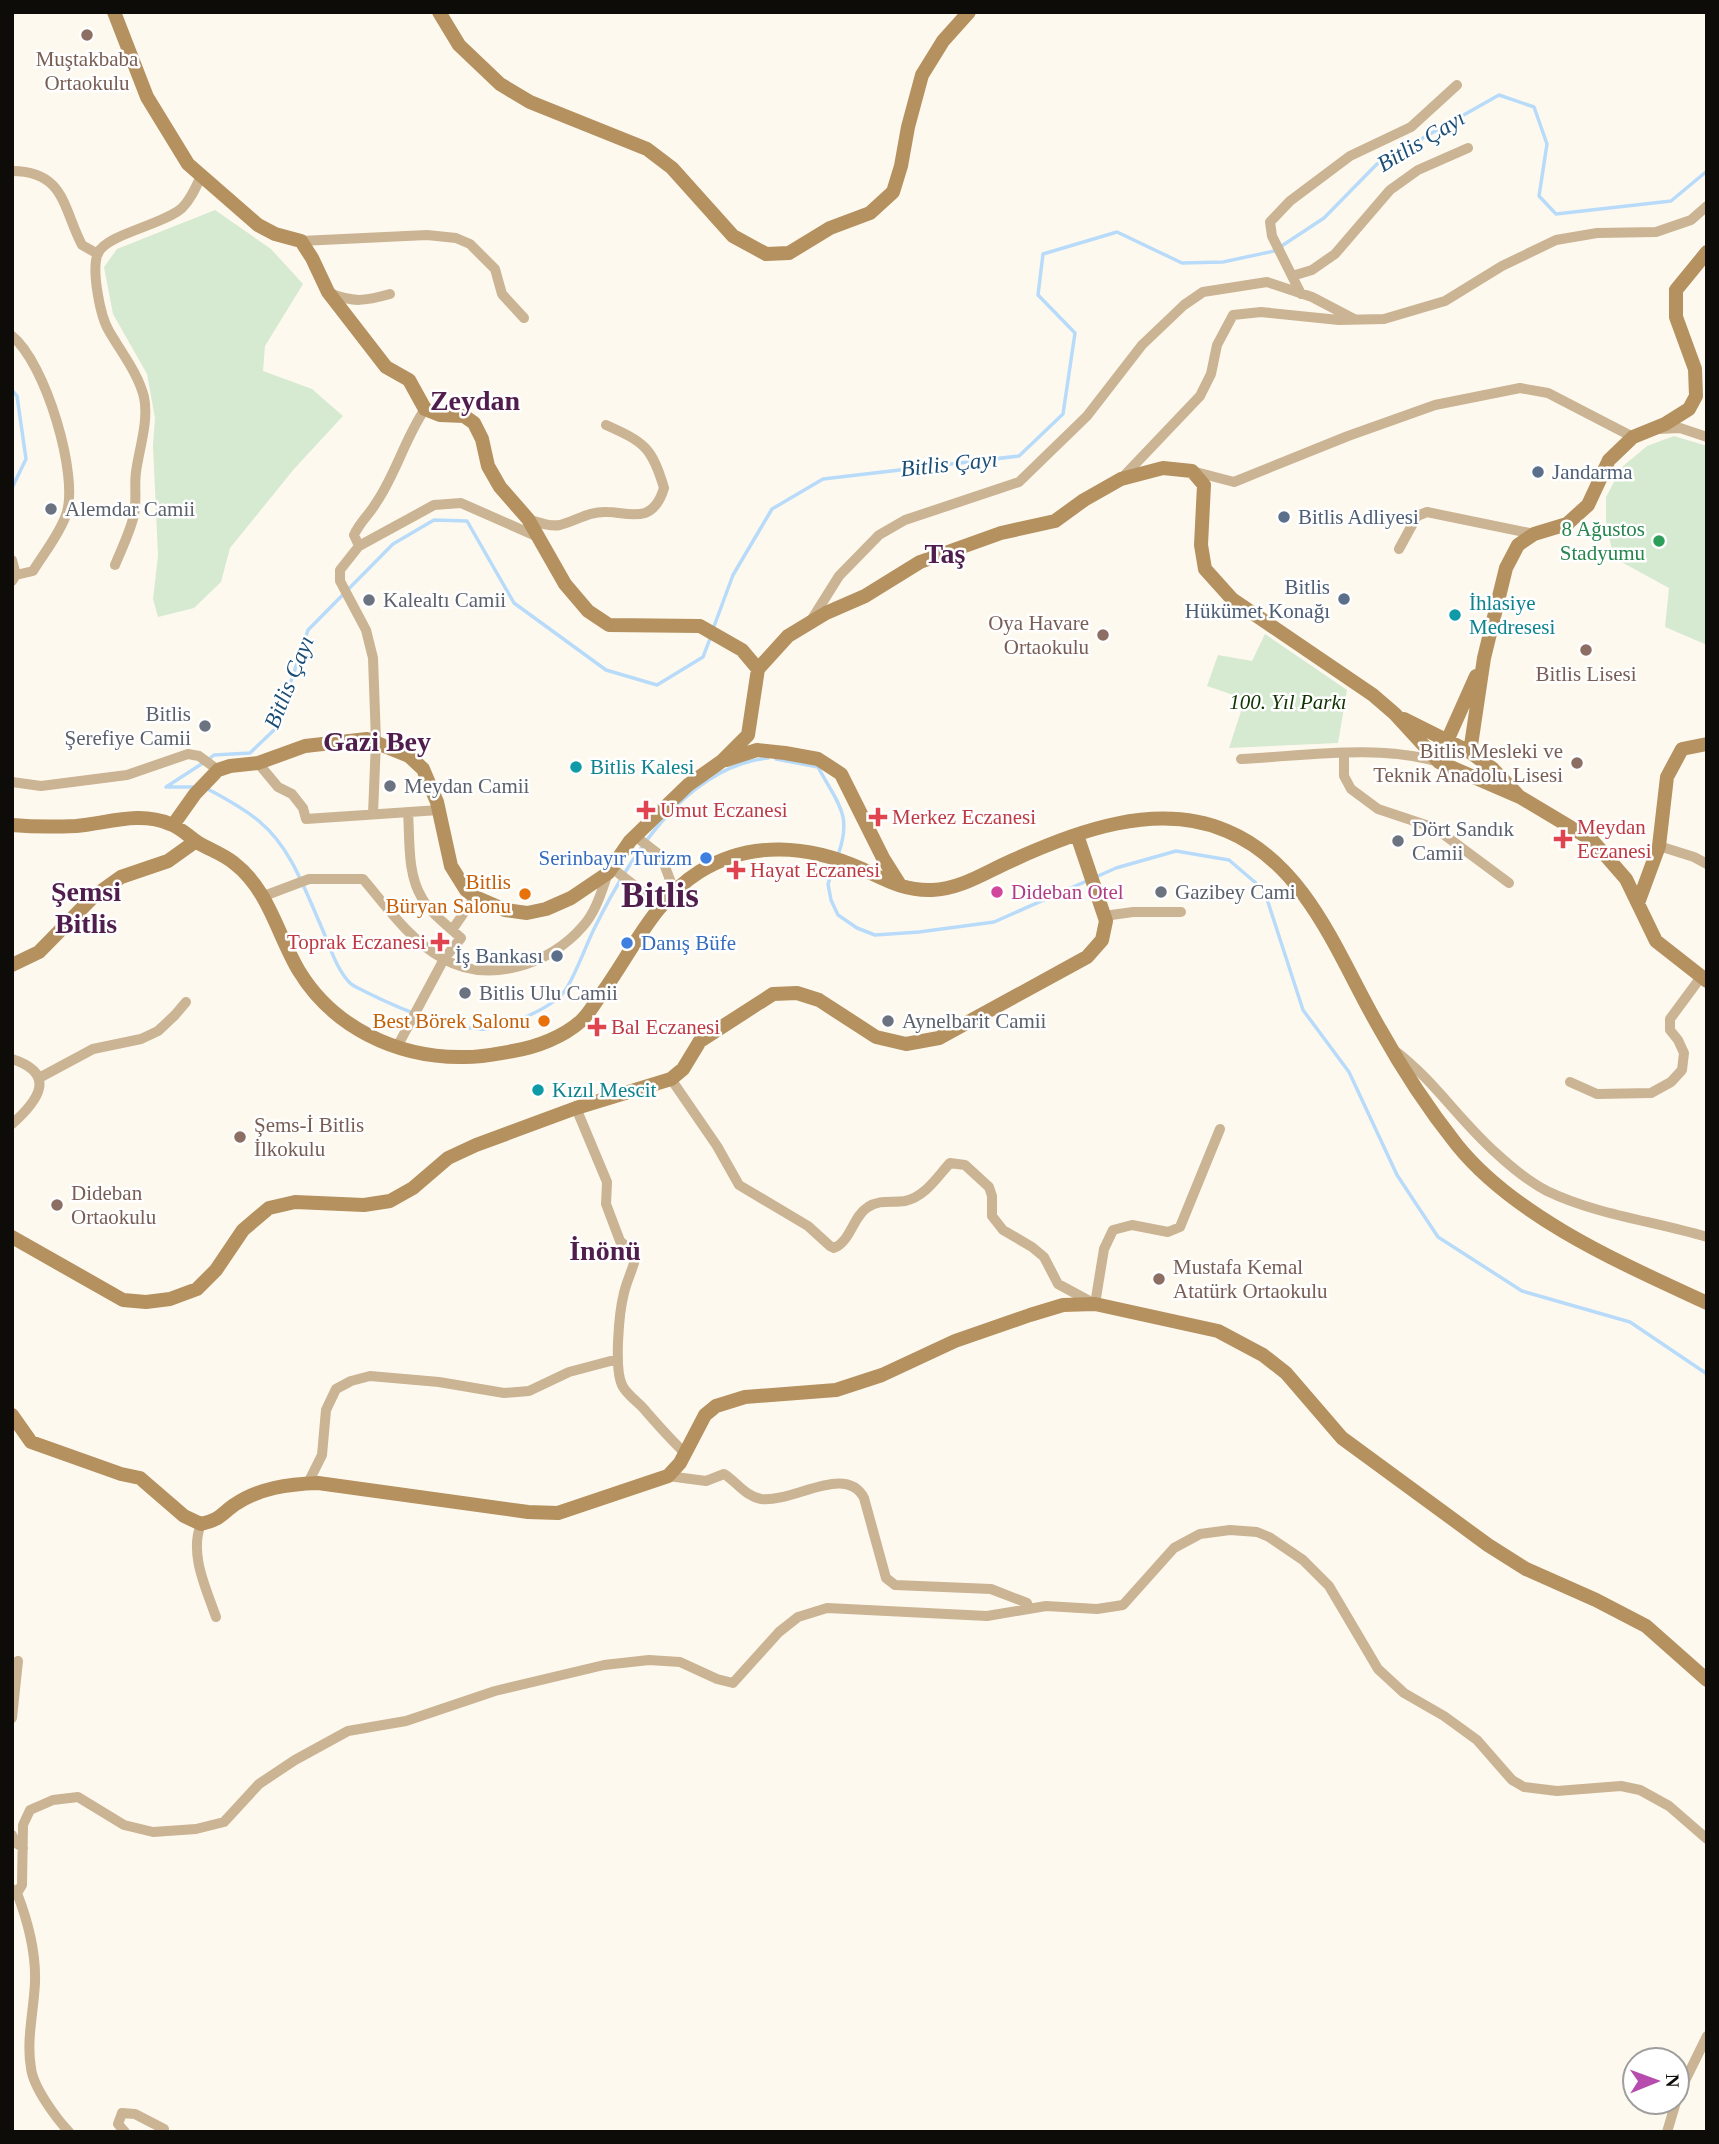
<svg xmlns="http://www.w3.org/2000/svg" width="1719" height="2144" font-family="Georgia,serif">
<rect width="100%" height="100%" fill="#fef9ef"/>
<path fill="#d6e9d1" d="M215,210L271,249L303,284L265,346L263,371L312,389L343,416L294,469L230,548L221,582L194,608L158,617L153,599L158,556L153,445L155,418L147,374L113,314L104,267L117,249Z
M1674,436L1707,446V645L1665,627L1669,588L1614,558L1606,524V497L1622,467L1647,446Z
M1265,634L1347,690L1338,743L1229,748L1245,699L1207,686L1218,655L1252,661Z"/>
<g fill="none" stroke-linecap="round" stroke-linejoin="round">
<path stroke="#b8dbfa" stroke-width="3.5" d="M12,390L17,396L26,459L12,488
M713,629L733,575L772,509L823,479L1019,456L1063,414L1075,333L1038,295L1043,254L1117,232L1182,263L1223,262L1274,251L1324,218L1377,164L1499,95L1534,107L1547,144L1539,196L1556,214L1671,201L1707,171
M209,759L214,755L250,753L275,729L308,630L393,544L434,520L467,521L514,603L606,670L657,685L703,657L711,636
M776,759L818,767C837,803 853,814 838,855
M166,787L203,763
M168,787H195
M206,788C224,798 244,808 260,822C291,848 305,890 321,926C329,944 336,969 350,983C354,987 363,990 368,993C402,1010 441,1026 479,1029C500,1031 550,1009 564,992C574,979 586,945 594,929C628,860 684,767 768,758
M835,863L828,884L831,900L838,915L857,928L875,935L919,932L994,922L1089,880
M1096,877L1116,868L1176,851L1229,860L1264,890L1303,1010L1349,1072L1397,1175L1438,1237L1522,1291L1630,1322L1707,1374"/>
<path stroke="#cbb493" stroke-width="10" d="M12,171C65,171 63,209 82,245L98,254
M301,241L427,235L456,238L470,244L495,269L502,294L524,318
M1292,276L1312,270L1335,254L1390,190L1418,170L1468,148
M329,293C354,303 365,301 390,294
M1301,294L1272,236L1270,222L1290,201L1350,156L1411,127L1457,85
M12,336C45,362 80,477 66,515C59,535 44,553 33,571L16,575
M1658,429L1680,428L1707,437
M1192,471L1234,482L1348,436L1435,405L1520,388L1548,393L1633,437
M1121,479L1200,396L1211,374L1217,345L1233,315L1261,312L1339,320L1384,319L1445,301L1502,266L1556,240L1597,233L1656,232L1691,220L1707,206
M528,519C538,522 549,527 560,525C576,521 589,511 607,512C620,512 632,517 645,513C656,509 661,498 664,488C652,447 644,442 606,425
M359,546L354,535C360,522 369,515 376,503C396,474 405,438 425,409
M1399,549L1417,516L1427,512L1534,534
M12,560L16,575L12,581
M115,565C122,548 130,532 134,515C137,501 134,486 136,472C139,449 149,421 144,397C138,373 121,352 109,331C100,316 91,269 98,253C107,234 163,225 182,208C191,199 196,187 201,176
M812,619L839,576L879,535L905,520L1019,482L1087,416L1142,345L1184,305L1203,292L1267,282L1312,297L1354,319
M1344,754V776L1351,789L1378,809L1435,828L1509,883
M1241,759C1304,756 1378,744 1439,762L1447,741
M258,763L278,787L292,794L303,808L306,819L439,810
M12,782L41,786L127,775L188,754L199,756L218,770
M373,814L376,741L373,658L366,630L340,581V570L359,546L434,505L461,503L538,537
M635,836L661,856L675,893
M1659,846L1694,857L1707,864
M612,868L662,907
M264,896L309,879H363C387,907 409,939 442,958C488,985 550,965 583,926C596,912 602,890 608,873
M1104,916L1133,912H1181
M452,930L475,897
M397,1047L444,959L461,938C448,926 430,913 422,898C407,874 410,840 408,812
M1394,1050C1433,1079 1459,1120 1496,1153C1510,1166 1530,1182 1547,1191C1597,1215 1654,1221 1707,1237
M12,1059C58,1074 38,1101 12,1124
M39,1078L93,1049L141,1039L158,1031L175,1015L186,1002
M671,1079L717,1146L739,1185L808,1226L830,1246L834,1248C851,1241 853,1216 868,1207C880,1199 892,1203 905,1201C925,1197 937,1177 950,1163L965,1165L989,1187L992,1196V1216L1003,1230L1032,1247L1044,1257L1058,1284L1095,1304L1104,1249L1113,1230L1132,1225L1168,1232L1180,1227L1220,1129
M1570,1082L1597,1094L1651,1093L1671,1082L1682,1070L1684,1053L1678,1040L1670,1030V1019L1701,977
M576,1108L607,1182L606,1204L620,1241L636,1256C633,1269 627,1280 624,1293C619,1312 614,1368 622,1385C626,1394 638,1402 644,1409C658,1425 670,1439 685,1453
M668,1476L706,1481L724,1474C737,1482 745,1496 761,1499C793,1503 846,1463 864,1498L886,1578L895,1585L991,1589L1027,1603L1029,1609
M308,1483L322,1455L326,1410L336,1389L351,1381L370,1376L439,1382L504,1393L529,1391L569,1372L618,1359
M201,1524C189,1554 206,1588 216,1617
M12,1718L18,1661
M12,1835L15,1842L23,1848
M12,1889L17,1893L22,1885L23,1825L30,1810L53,1800L78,1797L124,1825L153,1832L196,1829L224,1822L259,1784L295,1760L348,1731L406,1721L495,1691L604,1665L649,1660L680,1662L717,1679L733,1683L779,1632L798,1617L827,1608L987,1616L1046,1606L1097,1609L1123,1605L1174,1548L1200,1534L1230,1530L1257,1532L1269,1537L1303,1560L1329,1586L1378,1669L1404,1693L1444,1716L1477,1740L1512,1780L1524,1787L1557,1791L1621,1786L1640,1790L1669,1806L1707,1839
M17,1893C27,1919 36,1953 35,1982C34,2010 26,2040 31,2068C33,2087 56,2118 69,2132
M1677,2097L1707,2036
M125,2132L118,2124L122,2113L135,2114L164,2129
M1667,2132L1676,2102"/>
<path stroke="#b4915f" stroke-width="14" d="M114,12L147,97L188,164L258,225L275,234L301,241L312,258L328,292L386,367L409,380L425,409L440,415L464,416L474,423L482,439L488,466L500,487L528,519L565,584L588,611L609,625L700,626L742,650L758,669
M439,12L459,45L500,84L530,102L647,149L672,168L733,236L766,254L789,253L830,228L870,213L893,192L901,166L908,127L922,75L943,41L969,12
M1404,719L1470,752L1493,769L1517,794
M1447,741L1476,676
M1470,752L1484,658L1506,568L1518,545L1534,534L1567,524L1588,505L1609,460L1633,437L1665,424L1689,409L1696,396L1695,369L1676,317V290L1707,252
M726,760L757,750L785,753L818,759L841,774L883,858L900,885
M12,825C34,827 54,827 76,826C108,823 140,811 170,824C181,828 187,835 197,842C208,849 223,854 234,863C269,890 277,934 299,971C333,1027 396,1057 460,1057C478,1058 496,1054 513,1051C537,1047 563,1037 581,1021C588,1015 594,1004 600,996C631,954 653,901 699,872C750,840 809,845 862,869C886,880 904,891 932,890C961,889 986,872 1011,861C1076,831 1157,801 1227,831C1308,865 1339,959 1380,1029C1401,1067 1430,1111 1457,1145C1516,1218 1623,1264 1707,1303
M173,825L195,794L218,770L230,766L258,763L305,746L367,739L409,756L423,769L437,802L451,866L466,890L475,897L505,910L527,913L546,909L571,898L608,873L630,841L688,785L722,761L748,735L758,669L788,636L826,613L865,596L920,562L1001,533L1055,521L1084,500L1121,479L1163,468L1192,471L1204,485L1201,545L1205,569L1232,599L1373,695L1395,714L1439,762L1520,797L1592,840L1626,879L1656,941L1707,981
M1638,903L1659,846L1667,777L1682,749L1707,744
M12,965L39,952L93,897L121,877L168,861L196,841
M12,1237L123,1300L146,1302L170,1299L197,1289L216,1270L243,1230L269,1208L295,1202L364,1205L390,1201L413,1188L448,1158L476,1145L576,1108L671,1079L683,1069L700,1041L773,994L797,993L819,1000L876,1037L906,1044L939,1038L1087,957L1102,940L1106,921L1077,835
M12,1415L31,1442L121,1474L140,1478L184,1516L201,1524C221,1519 219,1516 234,1505C259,1488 288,1484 318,1483L528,1512L558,1513L668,1476L680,1463L705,1415L716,1406L745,1397L836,1390L882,1375L955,1341L1030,1315L1063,1305L1095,1304L1218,1331L1263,1355L1286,1373L1342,1438L1488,1545L1526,1569L1596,1600L1646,1626L1707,1680"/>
</g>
<g fill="#8d6e63" stroke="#fff" stroke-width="2.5">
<circle cx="87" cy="35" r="7"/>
<circle cx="1103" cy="635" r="7"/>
<circle cx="1586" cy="650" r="7"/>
<circle cx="1577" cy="763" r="7"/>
<circle cx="240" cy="1137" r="7"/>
<circle cx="57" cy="1205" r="7"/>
<circle cx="1159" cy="1279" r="7"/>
</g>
<g fill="#5c6f8a" stroke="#fff" stroke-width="2.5">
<circle cx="1538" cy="472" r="7"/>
<circle cx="1284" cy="517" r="7"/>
<circle cx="1344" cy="599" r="7"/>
<circle cx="557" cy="956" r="7"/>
</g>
<g fill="#6b7280" stroke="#fff" stroke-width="2.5">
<circle cx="51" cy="509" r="7"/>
<circle cx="369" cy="600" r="7"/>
<circle cx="205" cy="726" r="7"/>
<circle cx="390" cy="786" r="7"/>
<circle cx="1398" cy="841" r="7"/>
<circle cx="1161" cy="892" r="7"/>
<circle cx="465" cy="993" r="7"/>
<circle cx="888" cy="1021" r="7"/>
</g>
<circle fill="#2e9e5b" stroke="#fff" stroke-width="2.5" cx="1659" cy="541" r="7"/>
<g fill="#0f9aa8" stroke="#fff" stroke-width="2.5">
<circle cx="1455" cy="615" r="7"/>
<circle cx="576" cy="767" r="7"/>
<circle cx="538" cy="1090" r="7"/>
</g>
<g fill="#e0444e" stroke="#fff" stroke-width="2.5">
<path d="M642.5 799.5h7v7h7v7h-7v7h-7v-7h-7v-7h7z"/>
<path d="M874.5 806.5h7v7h7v7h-7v7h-7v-7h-7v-7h7z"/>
<path d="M1559.5 828.5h7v7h7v7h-7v7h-7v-7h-7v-7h7z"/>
<path d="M732.5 859.5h7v7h7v7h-7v7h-7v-7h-7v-7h7z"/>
<path d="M436.5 931.5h7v7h7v7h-7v7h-7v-7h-7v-7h7z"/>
<path d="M593.5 1016.5h7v7h7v7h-7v7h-7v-7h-7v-7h7z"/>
</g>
<g fill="#3f7fe0" stroke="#fff" stroke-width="2.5">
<circle cx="706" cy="858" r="7"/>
<circle cx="627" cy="943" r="7"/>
</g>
<circle fill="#d1479c" stroke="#fff" stroke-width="2.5" cx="997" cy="892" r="7"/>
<g fill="#e8710a" stroke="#fff" stroke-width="2.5">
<circle cx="525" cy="894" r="7"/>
<circle cx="544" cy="1021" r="7"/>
</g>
<g text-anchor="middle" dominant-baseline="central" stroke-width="5" stroke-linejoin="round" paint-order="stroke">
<g font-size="21" fill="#785e54" stroke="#fff" text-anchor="start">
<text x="87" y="59" text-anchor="middle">Muştakbaba<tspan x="87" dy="24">Ortaokulu</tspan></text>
<text x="1089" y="623" text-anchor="end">Oya Havare<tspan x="1089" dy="24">Ortaokulu</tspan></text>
<text x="1586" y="674" text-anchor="middle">Bitlis Lisesi</text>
<text x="1563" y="751" text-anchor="end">Bitlis Mesleki ve<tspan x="1563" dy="24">Teknik Anadolu Lisesi</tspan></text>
<text x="254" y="1125">Şems-İ Bitlis<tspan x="254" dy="24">İlkokulu</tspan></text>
<text x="71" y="1193">Dideban<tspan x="71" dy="24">Ortaokulu</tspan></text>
<text x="1173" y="1267">Mustafa Kemal<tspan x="1173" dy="24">Atatürk Ortaokulu</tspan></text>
</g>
<g font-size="21" fill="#4e5e75" stroke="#fff" text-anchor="start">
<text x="1552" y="472">Jandarma</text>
<text x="1298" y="517">Bitlis Adliyesi</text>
<text x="1330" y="587" text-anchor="end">Bitlis<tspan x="1330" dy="24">Hükümet Konağı</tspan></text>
<text x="543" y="956" text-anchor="end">İş Bankası</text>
</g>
<g font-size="21" fill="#5b616d" stroke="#fff" text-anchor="start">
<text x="65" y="509">Alemdar Camii</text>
<text x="383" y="600">Kalealtı Camii</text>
<text x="191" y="714" text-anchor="end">Bitlis<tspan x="191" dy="24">Şerefiye Camii</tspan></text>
<text x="404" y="786">Meydan Camii</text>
<text x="1412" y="829">Dört Sandık<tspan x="1412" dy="24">Camii</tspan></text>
<text x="1175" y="892">Gazibey Cami</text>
<text x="479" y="993">Bitlis Ulu Camii</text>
<text x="902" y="1021">Aynelbarit Camii</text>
</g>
<g font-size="21" fill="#27864d" stroke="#fff" text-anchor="end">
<text x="1645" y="529">8 Ağustos<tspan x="1645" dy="24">Stadyumu</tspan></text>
</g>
<g font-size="21" fill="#0d838f" stroke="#fff" text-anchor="start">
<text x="1469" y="603">İhlasiye<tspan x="1469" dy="24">Medresesi</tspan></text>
<text x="590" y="767">Bitlis Kalesi</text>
<text x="552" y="1090">Kızıl Mescit</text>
</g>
<g font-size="21" font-style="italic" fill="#0f3301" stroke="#fff">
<text x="1288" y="702">100. Yıl Parkı</text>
</g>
<g font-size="21" fill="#be3a42" stroke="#fff" text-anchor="start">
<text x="660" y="810">Umut Eczanesi</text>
<text x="892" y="817">Merkez Eczanesi</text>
<text x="1577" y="827">Meydan<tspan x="1577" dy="24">Eczanesi</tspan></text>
<text x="750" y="870">Hayat Eczanesi</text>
<text x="426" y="942" text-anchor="end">Toprak Eczanesi</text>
<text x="611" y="1027">Bal Eczanesi</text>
</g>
<g font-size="21" fill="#366cbe" stroke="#fff" text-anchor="end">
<text x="692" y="858">Serinbayır Turizm</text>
<text x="641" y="943" text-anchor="start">Danış Büfe</text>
</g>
<g font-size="21" fill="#c56008" stroke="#fff" text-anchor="end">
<text x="511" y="882">Bitlis<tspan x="511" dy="24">Büryan Salonu</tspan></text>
<text x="530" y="1021">Best Börek Salonu</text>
</g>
<g font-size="21" fill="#b23c85" stroke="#fff" text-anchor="start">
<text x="1011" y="892">Dideban Otel</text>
</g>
<g font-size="23" font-style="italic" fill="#1b4e76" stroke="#fff">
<text transform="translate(1421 141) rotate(-31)">Bitlis Çayı</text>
<text transform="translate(949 464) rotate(-6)">Bitlis Çayı</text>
<text transform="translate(289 682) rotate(-68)">Bitlis Çayı</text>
</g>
<g font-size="28" font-weight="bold" fill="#501e4d" stroke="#fff">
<text x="475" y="400">Zeydan</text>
<text x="945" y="553">Taş</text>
<text x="377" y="741">Gazi Bey</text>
<text x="86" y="891">Şemsi<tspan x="86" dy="32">Bitlis</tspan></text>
<text x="605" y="1250">İnönü</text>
</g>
<g font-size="35" font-weight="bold" fill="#501e4d" stroke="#fff">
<text x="660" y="895">Bitlis</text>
</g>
</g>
<rect width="1719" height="2144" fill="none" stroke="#0e0c08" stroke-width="28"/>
<g transform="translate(1656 2081) rotate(89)"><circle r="33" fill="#ffffff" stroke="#9f9e9c" stroke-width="2"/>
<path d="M0-5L12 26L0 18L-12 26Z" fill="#b54cae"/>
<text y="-10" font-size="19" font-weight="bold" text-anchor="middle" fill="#0e0c08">N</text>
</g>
</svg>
